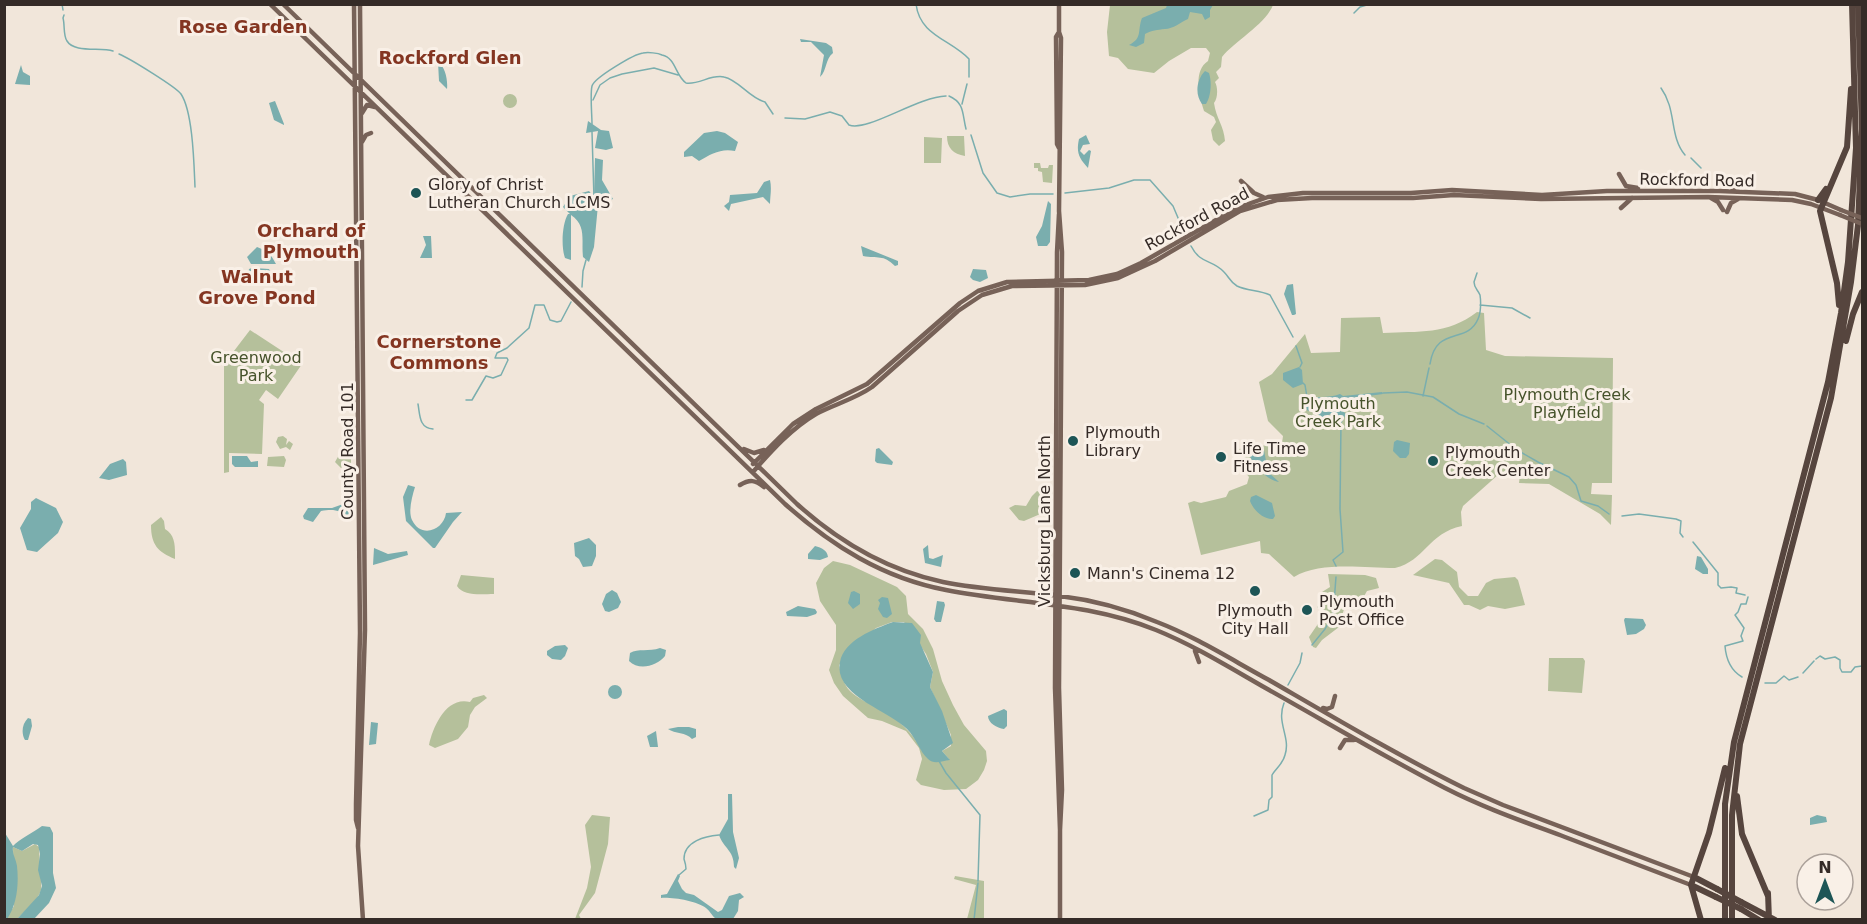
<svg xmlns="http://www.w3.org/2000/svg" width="1867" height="924" font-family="'DejaVu Sans',sans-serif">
<rect width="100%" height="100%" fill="#f1e6da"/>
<path fill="#b5c09b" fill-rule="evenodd" d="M1110,5H1273C1266,24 1235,41 1222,57L1221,67L1216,72L1219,78L1215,82C1218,87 1218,98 1214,103C1216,118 1224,126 1225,141L1219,146L1213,140L1211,130L1216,122L1214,117L1204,111C1199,95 1193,71 1208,61L1210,53L1206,48H1191L1169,61L1154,73L1128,69L1118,58L1109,56L1107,32Z
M503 101a7 7 0 1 1 14 0a7 7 0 1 1-14 0Z
M947,136H964L965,156C953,154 947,148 947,136Z
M924,137L942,138L941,163H924Z
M1034,163H1040L1041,168H1048L1049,165H1053L1052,183L1043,182L1042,172L1038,171V168H1034Z
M1477,312L1484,313L1486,350L1505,356L1613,358L1612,483H1592L1591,494L1612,495L1611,525L1600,514L1549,484L1519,483L1520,475L1499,474L1463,506L1461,512L1462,526C1428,533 1425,561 1395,568C1364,568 1320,561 1294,577L1269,554L1261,553L1260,541L1201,555L1188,503L1194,501L1201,503L1226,497L1229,491L1247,484L1249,477L1245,472L1242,471V464L1239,449L1282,443L1283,436L1268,421L1259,382L1272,374L1305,334L1311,353L1340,352L1341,318L1380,317L1383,333C1419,331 1447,335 1477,312Z
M250,330L302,364L278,399L266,390L259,400L264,404L262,454L229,453V472L224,473V364Z
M283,436L287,439L286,445L289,441L293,444L290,450L286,447L280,449L276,442L278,437Z
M349,449H351V469H343V466L341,468L335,462L339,455L345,458Z
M284,456L286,460L284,467L267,466L268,457Z
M1037,491L1044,494L1045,512L1024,521L1019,520L1009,508L1015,505L1026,506L1032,496Z
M161,517L164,521L165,529C176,535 175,548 175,559C158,552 151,545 151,525Z
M1435,559L1442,560L1457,572L1459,587L1468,596H1478L1486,583L1494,579L1515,577L1518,580L1525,605L1505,609L1488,606L1480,610L1469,605H1464L1449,583L1413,575Z
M833,561L850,565L897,587L906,596L908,614L923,629L933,649L942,681L953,705L964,725L986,751L987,761L984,770L978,780L966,789L944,790L921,785L916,780L922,759L919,748L906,731L882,721L868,718L843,696L834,683L829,670L836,650V625L820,601L816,583L824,568ZM892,622H904L926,654L933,672L930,687L951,735V746L942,751L949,759L922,751C913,732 897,718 878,708C869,703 858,699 850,691C843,684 841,673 839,665L876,628Z
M1328,574L1365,575L1376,578L1379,588L1367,591L1363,598L1362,608L1357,610L1344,609L1339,627L1322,640L1316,648L1313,647L1309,637L1322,618L1321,610L1317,607L1324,602L1322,592L1330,587Z
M461,575L494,578V594C483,594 464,597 457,586Z
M1549,658H1583L1585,661L1582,693L1548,691Z
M484,695L487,698L475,707L470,715L468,727L458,739L435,748L429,745C433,727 446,696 470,702L473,698Z
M592,815L610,817L608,844L595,893L579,915L581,919H575L587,888L591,867L585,825Z
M35,844L39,847C39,855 42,885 41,890C38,901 24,911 17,919L5,920L14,906L13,847L22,851Z
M955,876L984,881V919H967L976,885L954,879Z"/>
<path fill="#7aaeae" d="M1167,5H1213L1210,10V17L1205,20L1202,14L1190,12L1188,19C1181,22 1173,29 1165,29C1157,30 1152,30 1145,34L1144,43L1136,47L1129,45C1143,38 1137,31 1142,18L1166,8Z
M800,39L826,43L832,47L833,53C825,59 827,71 820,77L824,55L811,42H801Z
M438,62C445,66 448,80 447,89L439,81Z
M21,65L23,72L30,76V85L15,84Z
M1205,71L1209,73C1212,82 1211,96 1206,104H1202C1195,95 1196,80 1205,71Z
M275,101L284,124V125L274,120L269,103Z
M588,121L601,130L609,131L613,148L606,150L595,148L598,131L586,133Z
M717,131L725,133L738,142L735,151C721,148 711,154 699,161L692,156L684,157V152L704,133Z
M1086,135L1090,144L1083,145L1080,151L1084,155L1089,150L1091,151L1088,168C1079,158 1076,153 1079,139Z
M595,158L603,160L602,180L613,199L598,205L594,247L589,262L583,257C581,240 587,226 571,215V260L565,258C561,247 562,224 568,214H570L563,207L570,196L589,191L594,197Z
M770,180C772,189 770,196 770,204L763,197L731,204L729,211L724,206L729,202L730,195L757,193L764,182Z
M1048,201L1051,204L1050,242L1047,246H1038L1036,237L1042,226Z
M423,236H431L432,258H420L426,245Z
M861,246L898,261V265L895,266C883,254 878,259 863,256Z
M257,247L269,252L276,264H251L247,257Z
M252,268L269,269L271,273C267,282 259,279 251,279L248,275L249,269Z
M973,269L986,270L988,278L980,282L973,280L970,277Z
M1293,284L1296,314L1294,315H1292L1284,294L1287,285Z
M1299,367L1302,370L1303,384L1293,388L1283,380V373Z
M1382,392L1383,394L1346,399L1340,408L1346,414L1342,422H1337L1331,414L1321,418L1316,411H1308L1302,404L1304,400C1315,395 1328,399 1340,394L1343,396Z
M1397,440L1410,443L1409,454L1406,458H1400L1393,451L1394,442Z
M879,448L893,462L892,465L877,463L875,461L876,449Z
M1264,450L1268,472L1279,482C1266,480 1254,465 1248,453L1249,452Z
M232,456H247L251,462L258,461V467H235L232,464Z
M123,459L126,462L127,475L109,480L99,478L110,464Z
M408,485L415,487C412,497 408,511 412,520C421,539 444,530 446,513L462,512L453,522L435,548H433L406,521L403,497Z
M1256,495L1272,503L1275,516L1273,519C1263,519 1254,511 1250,501L1251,497Z
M36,498L56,508L63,522L58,533L37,552L27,550L20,528L31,509V502Z
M346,503L353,507L354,511L349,518C340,510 334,509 321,511L313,522L304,519L303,516L308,508H332Z
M589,538L596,545V556L592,566L583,567L579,559L575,556L574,543Z
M928,545L929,558L933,559L943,555L941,567L925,563L923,549Z
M815,546C822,548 827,550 828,557L820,560L808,559V554Z
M374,548L388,554L407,551L408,555L373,565Z
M1697,556L1701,557L1708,569V574H1703L1695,569Z
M612,590L617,593L621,602L618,608L609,612L605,611L602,604L606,594Z
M854,591L860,594V604L853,609L848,603L851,592Z
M882,597L888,598L892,614L887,618L883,617L878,609L880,603L878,600Z
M937,601L944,602L945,605L941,622H936L934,619Z
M798,606L815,609L817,612L816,614L807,617L787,616L786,612Z
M1625,618L1643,619L1646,625L1644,629L1636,634L1627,635L1624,620Z
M893,622L912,623L921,635L920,643L933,672L930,687L942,711L953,743L942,751L950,760C942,761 934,765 928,759C920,752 916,738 907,729C888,710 833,695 840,662C844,640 874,629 893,622Z
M565,645L568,648L565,656L561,660L552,659L547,655V651L555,646Z
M660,648L666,650L665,656C657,666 639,671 629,661L630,653C638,648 649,652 660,648Z
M608 692a7 7 0 1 1 14 0a7 7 0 1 1-14 0Z
M1004,709L1007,711V726L1004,729C997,728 988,723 988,716Z
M28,718L31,719L32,726L28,740H25C21,733 22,724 28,718Z
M371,722L378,723L376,744L369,745Z
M678,727H689L696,729V737L692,739C686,732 675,734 668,729Z
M656,731L658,747H650L647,736Z
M728,794H732L733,832L739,858L736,869L734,867C734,850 724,849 719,835L728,819Z
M1817,815L1826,817L1827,822L1810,825V818Z
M42,826L50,827L53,833V873L56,888L49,903L34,919H17L39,895L42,886L38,870L40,854L38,845L33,844L22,851L13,847C12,854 16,859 17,866C19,884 17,905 7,919H5V833L13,846C19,839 33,833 42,826Z
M678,874L680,876L678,881L682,889L686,893L694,895L718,912L722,910L729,896L740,893L744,897L739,900L738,911L733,919H716C712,916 710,911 706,908C697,901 672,897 661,898V895L667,894Z"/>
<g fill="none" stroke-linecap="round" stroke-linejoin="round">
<path stroke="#7aaeae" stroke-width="1.5" d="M62,4L63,10
M916,4C920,36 950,39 969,59V77
M1354,13L1360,7L1370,4
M64,15L63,18C65,25 63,35 67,41C74,53 100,47 113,51
M119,54C129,58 176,87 181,94C193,112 194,165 195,187
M1661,88C1677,110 1669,136 1685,155
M949,96C965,103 962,114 966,129
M593,100L600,85L610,78L622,74L654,68L678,75
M962,104L967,84
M785,118L805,119L830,112L842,116L849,125C868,132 917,97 946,96
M592,124C592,115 590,94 592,86C594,78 634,54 643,53C648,52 658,53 662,55C676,58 675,75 686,83C699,85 711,74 724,77C739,80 749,98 765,102L773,114
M592,132L594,199
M971,135L983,173L997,193L1010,197L1030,194H1053
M1691,158L1701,168
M1065,193L1109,188L1134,180H1150L1173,206L1184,232
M1191,246C1201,265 1212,259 1224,272C1229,277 1230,282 1237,286C1247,291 1259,290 1270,295L1293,337
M582,287L583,271L586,260
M1480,305L1512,308L1530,318
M1296,346L1302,363L1300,367
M1430,364C1436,325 1467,345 1478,319C1481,313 1481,301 1480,295C1478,290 1474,288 1474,282C1475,279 1476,276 1477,273
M1303,383L1305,385L1307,397
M1383,393L1407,392L1433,397L1459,414L1484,424
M1423,396L1429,368
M466,400H472L486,376L493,378L501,375L508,360L507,358H495L497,353L507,348L529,328L535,305H544L550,320L557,322L561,321L571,302
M418,404C420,415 419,428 433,429
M1487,426L1517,450L1538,462L1569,477L1576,485L1581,501L1598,506L1609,514
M1622,516L1639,514L1676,519L1681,521L1680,533L1683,537
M1693,542L1718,573V585L1721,588L1731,587L1737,588L1736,593L1745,595
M1336,566L1333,560L1343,552L1340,509L1341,421
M1312,645L1325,629L1333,615L1336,577
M1816,659L1820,656L1825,659L1835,657L1840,660V668L1842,672H1851L1855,667L1862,666
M1803,673L1814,661
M1742,677C1730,670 1726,659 1725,646L1743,641L1741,636L1744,628L1735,615L1738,612L1741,604H1746L1748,597
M1765,683H1776L1784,676L1789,680L1798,677
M1288,685L1300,663L1302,653
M939,761L946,773L980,815L978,881
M1254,816L1268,810L1269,800L1272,797V775C1276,768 1283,764 1285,755C1291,737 1276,723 1284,703
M679,875L686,869C686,866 685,862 684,859C684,841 706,836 719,835
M974,920L978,883"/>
<path stroke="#776258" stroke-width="4.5" d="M270,4L785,504C832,546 883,578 946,590C1017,604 1087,602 1156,630C1193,645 1227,666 1262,686C1323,720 1383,756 1445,788C1484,808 1525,822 1565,837C1607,853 1649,869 1691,885
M283,4L797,504C839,542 887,570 943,582C982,590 1022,591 1060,596C1093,600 1126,609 1157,622C1196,637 1232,660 1269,680C1333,717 1397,755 1464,788L1503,805L1694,877
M354,4L360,633L356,804V820L358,828
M360,4L365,630L358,846L363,920
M1059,4V32L1061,38L1059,211L1062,252L1059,688L1062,790L1060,830
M1059,32L1056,37L1057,144L1059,148
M362,113L367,105L375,107
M362,142L366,135L371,133
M1619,174L1626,186L1638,188
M1241,181L1254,193L1263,197
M1728,182L1731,187L1738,191
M1711,198L1718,202L1723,210
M1621,208L1632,198
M1727,212L1731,203L1738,199
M1059,214L1057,252L1055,688L1060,830V920
M744,449L754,453L764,450
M753,464L793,424L816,409L867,384L960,303L978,291L1007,282L1089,280L1117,274L1141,263L1237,208L1268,197L1303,193H1411L1452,190L1542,195L1607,191H1719L1795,194L1818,200L1841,210
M753,472C771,451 792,428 816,414C835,404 855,399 872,387L958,311L982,295L1012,286L1085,285L1118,278L1155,261L1240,211L1277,200L1312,198H1413L1454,195L1541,199L1708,197L1792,200L1811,204L1840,215
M740,485C750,479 755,480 764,487
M1195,651L1199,662
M1323,708L1327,709L1332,707L1335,696
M1340,748L1345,740H1354"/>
<path stroke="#56453e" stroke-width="6" d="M1818,200L1826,189
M1839,305L1837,283L1820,211L1847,147L1851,89
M1846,341L1853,314L1862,292
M1737,796L1742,834L1768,896
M1694,877L1717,889
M1691,885L1716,897
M1768,893L1769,920
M1741,902L1775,920
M1741,909L1759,920
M1701,920L1691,885L1709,833L1725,768
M1725,920V804L1734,742L1828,382L1841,313L1848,262L1856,148L1852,4
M1732,920V815L1740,744L1831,398L1851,282L1858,225L1862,129L1858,4"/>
<path stroke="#776258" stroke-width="4.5" d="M1841,210L1862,218
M1840,215L1862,224"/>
<path stroke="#56453e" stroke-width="6" d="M1717,889L1741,902
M1716,897L1741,909"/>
</g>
<g fill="#1d5556" stroke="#f9f0e7" stroke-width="2">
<circle cx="416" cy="193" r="6"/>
<circle cx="1073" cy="441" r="6"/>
<circle cx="1221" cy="457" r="6"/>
<circle cx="1433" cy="461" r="6"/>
<circle cx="1075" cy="573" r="6"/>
<circle cx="1255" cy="591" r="6"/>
<circle cx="1307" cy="610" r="6"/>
</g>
<g text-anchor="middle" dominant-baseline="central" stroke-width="6" stroke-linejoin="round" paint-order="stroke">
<g font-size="16" fill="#352b27" stroke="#f9f0e7">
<text transform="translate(1697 180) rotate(1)">Rockford Road</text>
<text transform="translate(1197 219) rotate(-28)">Rockford Road</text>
<text transform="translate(347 451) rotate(-90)">County Road 101</text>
<text transform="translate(1044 521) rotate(-90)">Vicksburg Lane North</text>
</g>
<g font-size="16" fill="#352b27" stroke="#f9f0e7" text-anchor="start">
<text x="428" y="184">Glory of Christ<tspan x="428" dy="18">Lutheran Church LCMS</tspan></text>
<text x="1085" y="432">Plymouth<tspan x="1085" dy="18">Library</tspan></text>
<text x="1233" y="448">Life Time<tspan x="1233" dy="18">Fitness</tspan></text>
<text x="1445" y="452">Plymouth<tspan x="1445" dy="18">Creek Center</tspan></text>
<text x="1087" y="573">Mann's Cinema 12</text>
<text x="1319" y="601">Plymouth<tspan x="1319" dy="18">Post Office</tspan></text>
<text x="1255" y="610" text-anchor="middle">Plymouth<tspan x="1255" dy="18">City Hall</tspan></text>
</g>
<g font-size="16" fill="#46532b" stroke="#f9f0e7">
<text x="256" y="357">Greenwood<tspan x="256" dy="18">Park</tspan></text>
<text x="1567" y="394">Plymouth Creek<tspan x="1567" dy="18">Playfield</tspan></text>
<text x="1338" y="403">Plymouth<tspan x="1338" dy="18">Creek Park</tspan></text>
</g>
<g font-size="18" font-weight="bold" fill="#843521" stroke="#f9f0e7">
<text x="243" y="26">Rose Garden</text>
<text x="450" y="57">Rockford Glen</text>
<text x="311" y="230">Orchard of<tspan x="311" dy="21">Plymouth</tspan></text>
<text x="257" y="276">Walnut<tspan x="257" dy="21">Grove Pond</tspan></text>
<text x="439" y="341">Cornerstone<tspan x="439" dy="21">Commons</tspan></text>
</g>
</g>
<rect width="1867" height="924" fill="none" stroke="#352b27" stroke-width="12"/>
<g transform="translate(1825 882)"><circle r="28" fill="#f9f0e7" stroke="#aba19a" stroke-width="1.5"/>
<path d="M0-4.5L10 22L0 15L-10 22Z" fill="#1d5556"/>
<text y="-9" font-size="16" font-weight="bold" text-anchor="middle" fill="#352b27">N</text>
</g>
</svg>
